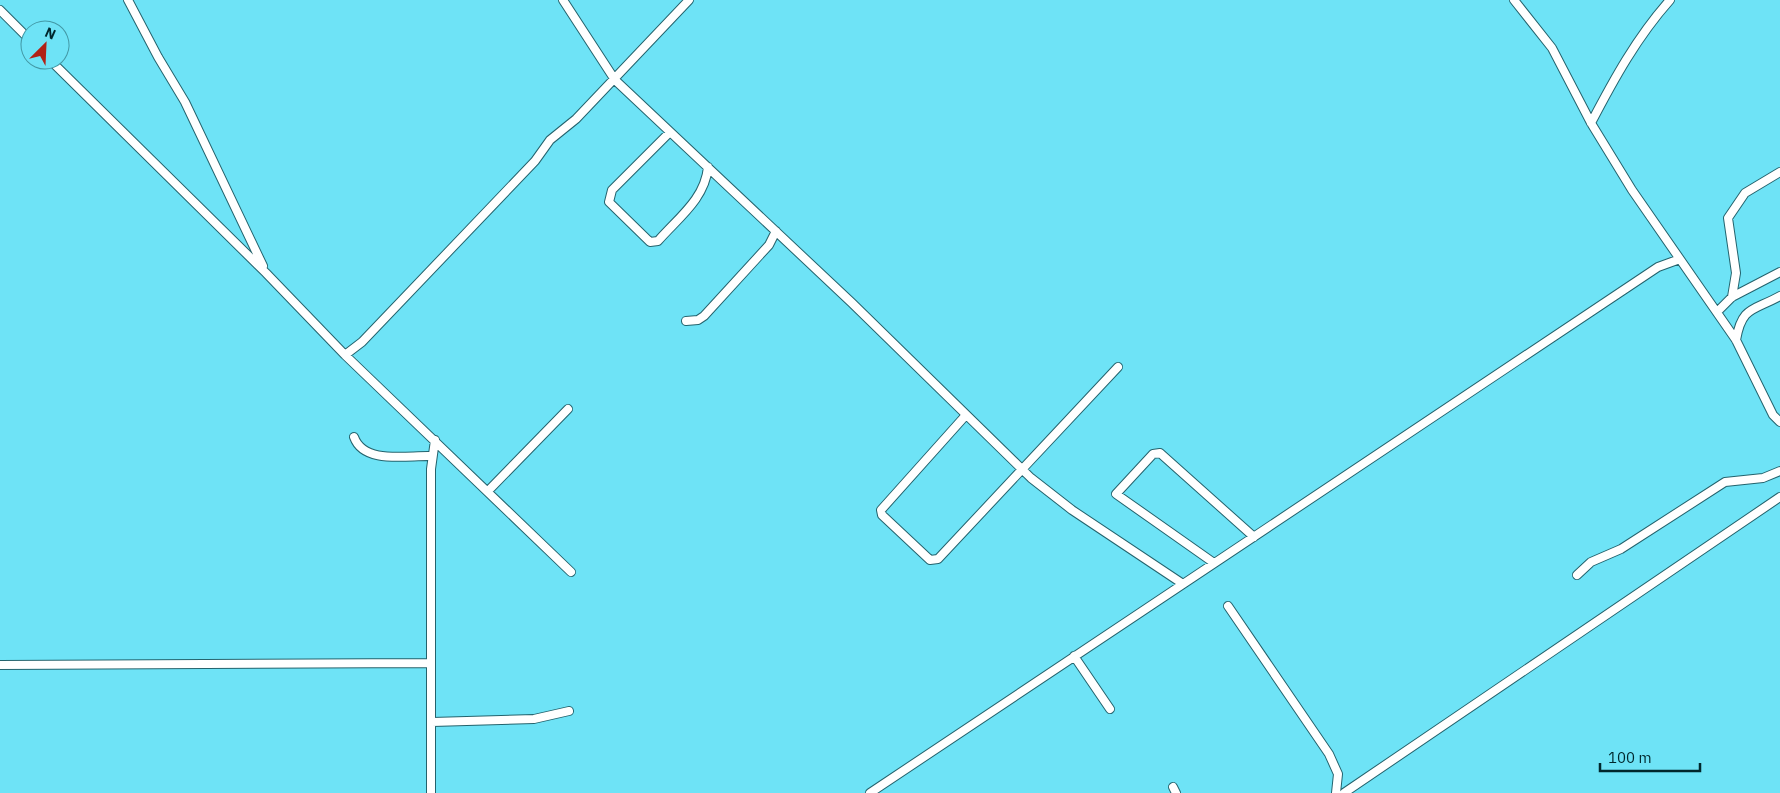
<svg xmlns="http://www.w3.org/2000/svg" width="1780" height="793" font-family="'IBM Plex Sans',sans-serif">
<rect width="100%" height="100%" fill="#6ee3f6"/>
<g fill="none" stroke-linecap="round" stroke-linejoin="round">
<defs>
<path id="minor" d="M128,0L158,57L185,102L263,266
M563,0L615,80L852,303L1031,478L1072,510L1183,584
M1514,0L1552,48L1591,123L1632,190L1736,340L1773,415L1780,422
M0,10L30,40
M50,60L266,273L345,355L571,572
M1591,123C1614,79 1637,37 1670,0
M670,132L612,190L609,202L650,242L658,241C678,218 705,199 708,167
M1732,297L1736,273L1728,218L1745,193L1780,172
M1717,312L1732,297L1780,272
M686,321L698,320L704,316L769,245L776,231
M1736,340C1742,306 1753,311 1780,296
M345,355L362,342L535,161L550,140L576,119L689,0
M966,415L881,510L882,515L930,560L938,559L1118,367
M354,437C364,465 408,455 431,456
M488,491L568,409
M1214,563L1116,494L1153,454L1160,453L1254,537
M1577,575L1591,562L1621,549L1725,482L1763,478L1780,471
M1228,606L1329,754L1338,774L1336,793
M1074,656L1110,709
M0,665L431,663
M432,722L534,719L569,711
M1173,787L1176,793
M431,793V469L435,440
M870,793L1658,267L1680,259
M1344,793L1780,497"/>
</defs>
<use href="#minor" stroke="#24636d" stroke-width="10"/>
<use href="#minor" stroke="#fff" stroke-width="8"/>
</g>
<g transform="translate(45 45) rotate(24)"><circle r="24" fill="#6ee3f6" stroke="#4298a5"/>
<path d="M0-4L9 19L0 12L-9 19Z" fill="#b12217"/>
<text y="-8" font-size="14" font-weight="bold" text-anchor="middle" fill="#00272c">N</text>
</g>
<path d="M1600 763v8h100v-8" fill="none" stroke="#00272c" stroke-width="2.5"/>
<text x="1608" y="763" font-size="15" fill="#00272c" stroke="#6ee3f6" stroke-width="4" paint-order="stroke">100 m</text>
</svg>
